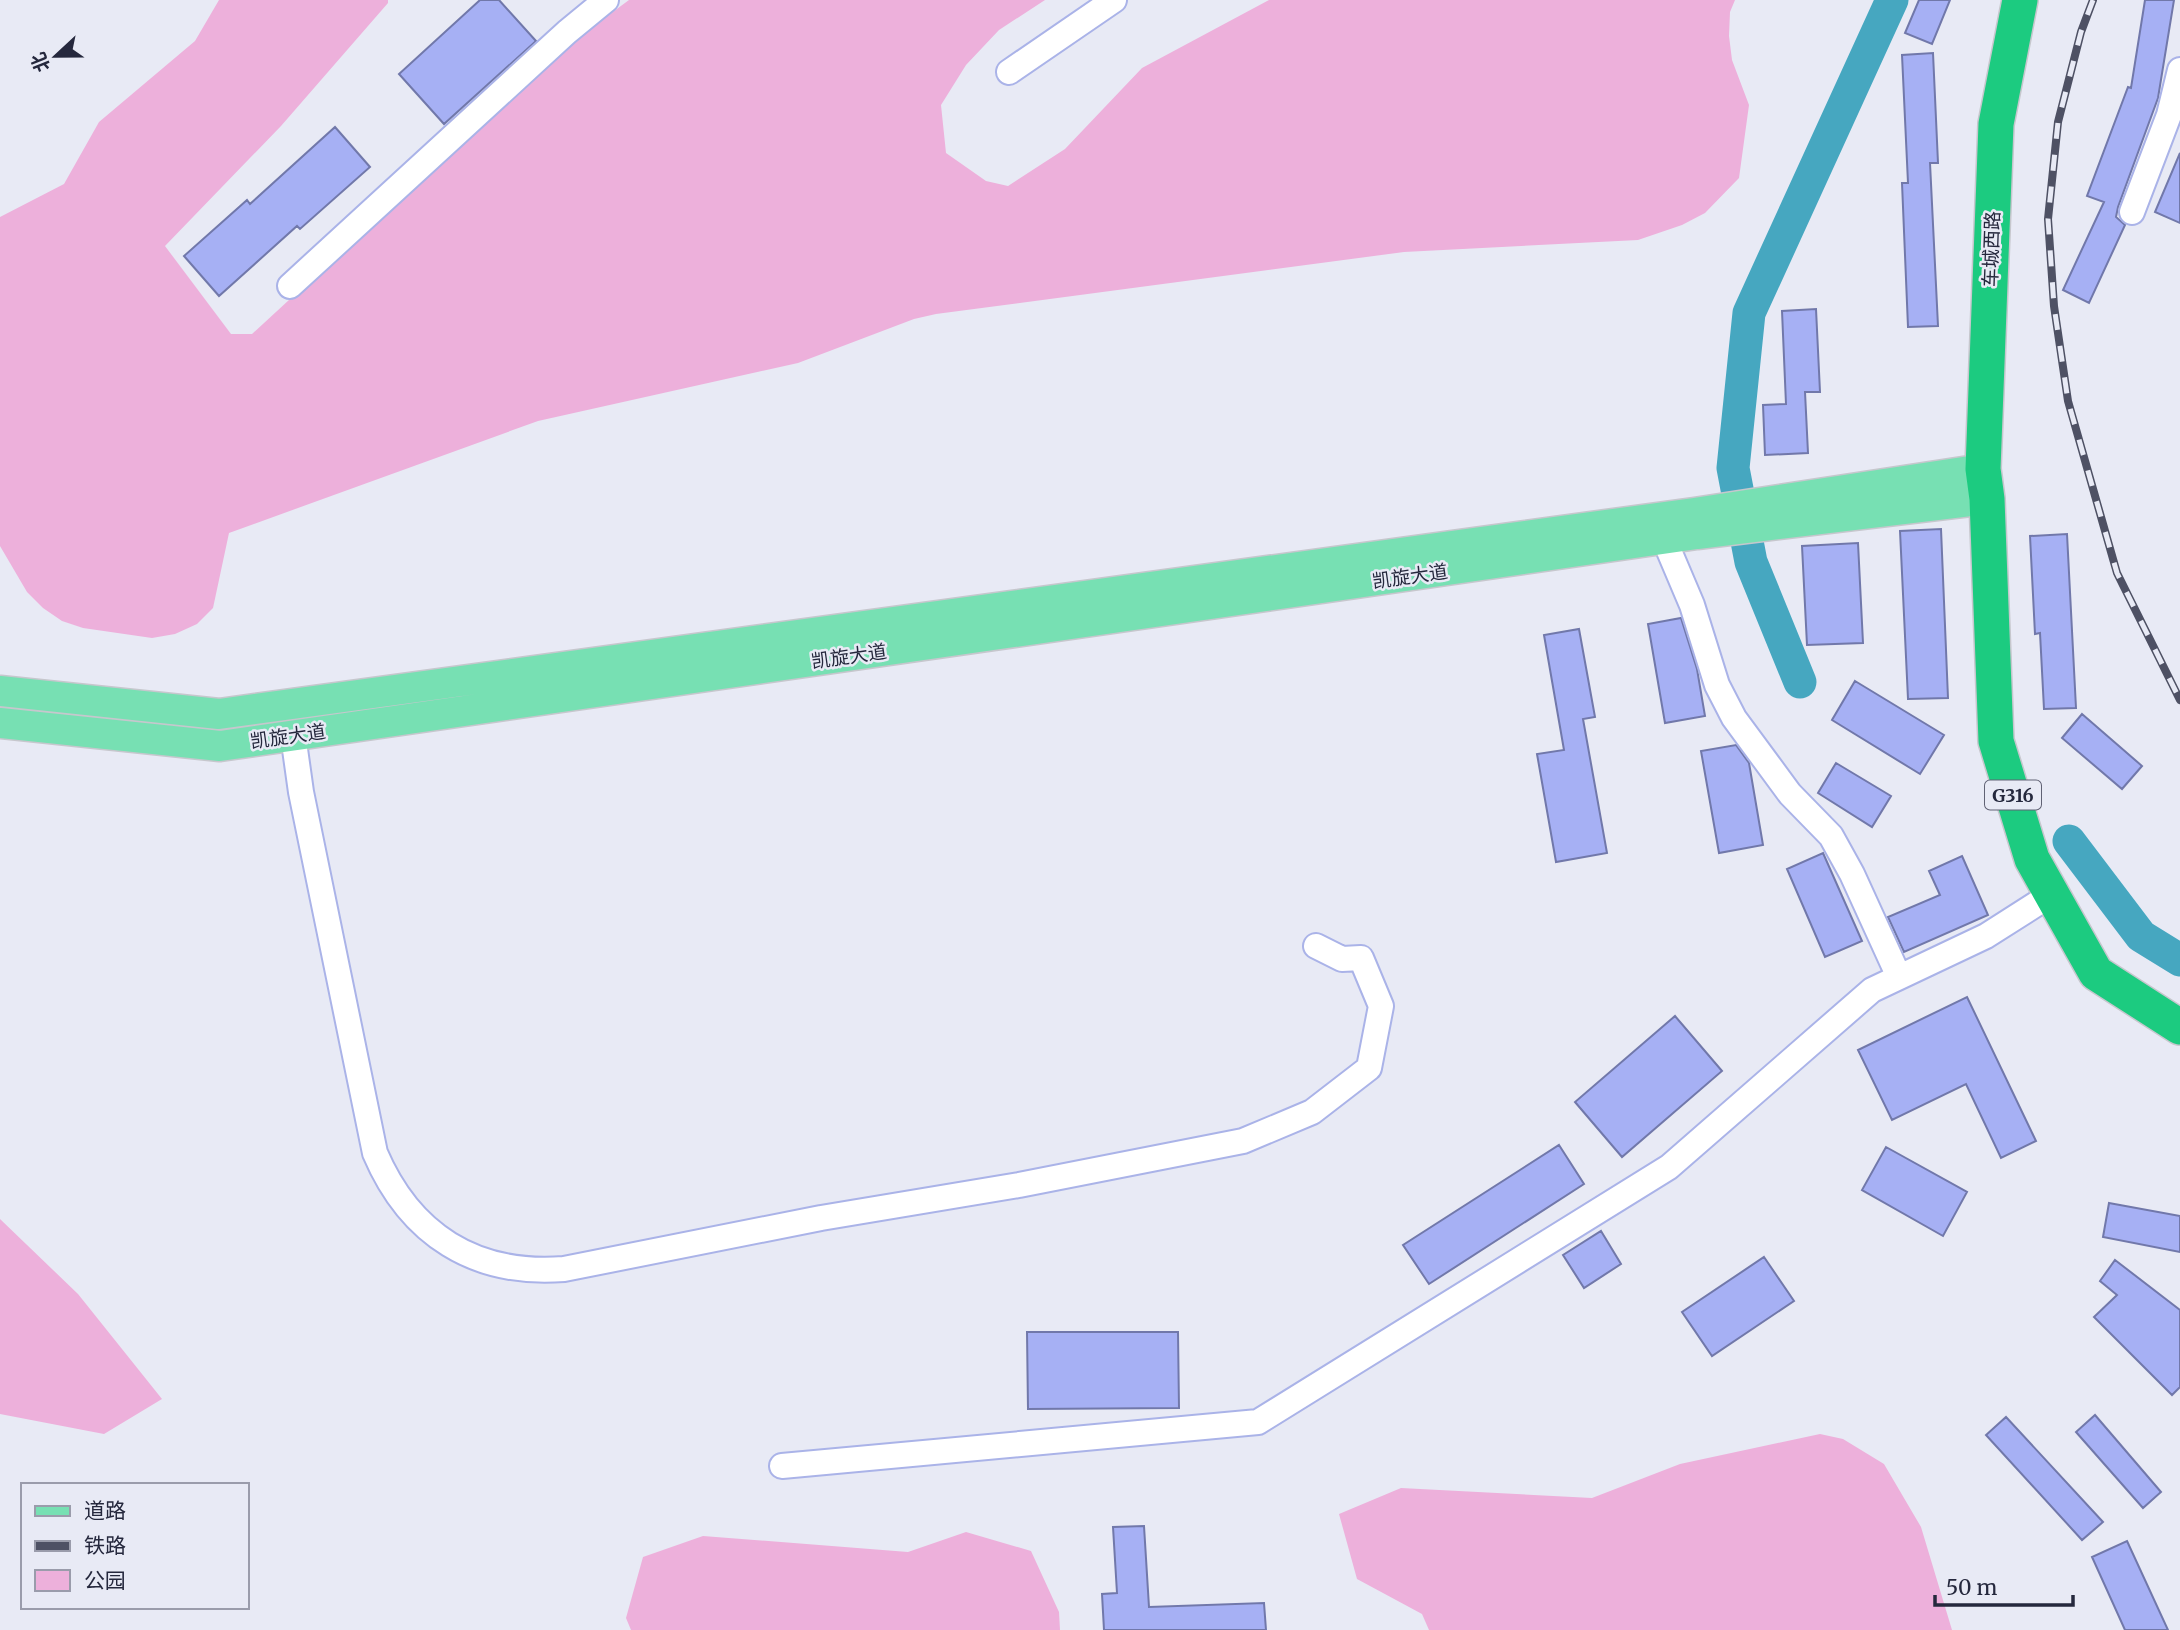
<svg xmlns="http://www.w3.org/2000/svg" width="2180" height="1630" font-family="Merriweather,'Noto Sans SC',serif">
<rect width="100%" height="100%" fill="#e8eaf5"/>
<path fill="#edb0db" d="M219,0H388V3L281,126L165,246L231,334H252L556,54L629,0H1045L999,30L966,65L941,105L946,153L986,181L1008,186L1065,149L1142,68L1269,0H1735L1730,12L1729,36L1732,60L1749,105L1739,178L1705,213L1682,225L1638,240L1404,252L936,314L914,319L798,363L538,421L229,533L213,608L197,624L175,634L152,638L83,628L62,621L43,608L27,592L0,546V217L64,184L99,122L195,41Z
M0,1219L78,1294L162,1399L104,1434L0,1414Z
M1820,1434L1843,1439L1884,1464L1921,1527L1952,1630H1429L1422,1614L1357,1579L1339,1514L1401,1488L1592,1498L1680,1464Z
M966,1532L1031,1551L1059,1612L1060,1630H631L626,1618L643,1557L703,1536L908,1552Z"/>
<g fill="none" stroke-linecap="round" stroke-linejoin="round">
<path stroke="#46a7c0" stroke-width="33" d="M1800,682L1751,562L1733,468L1749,313L1892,0
M2069,841L2141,936L2180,960"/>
</g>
<path fill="#a6b0f4" stroke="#7178aa" stroke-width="2" d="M480,0H499L536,41L444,124L399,74Z
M1919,0H1950L1932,44L1905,33Z
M2145,0H2174L2158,98L2118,207L2116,217L2125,225L2089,303L2063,290L2104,202L2087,196L2128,87L2131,88Z
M1933,53L1938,163H1930L1938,326L1908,327L1902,183H1908L1902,55Z
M335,127L370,167L300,229L297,226L219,296L184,256L247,200L250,204Z
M2180,153V223L2155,212Z
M1816,309L1820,392H1805L1808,453L1765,455L1763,405L1786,404L1782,311Z
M1941,529L1948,698L1908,699L1900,531Z
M2067,534L2076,708L2044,709L2040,633L2035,634L2030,536Z
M1858,543L1863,643L1807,645L1802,546Z
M1681,618L1697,669L1705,716L1665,723L1648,624Z
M1579,629L1595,717L1583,719L1607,853L1556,862L1537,754L1564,750L1544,635Z
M1855,681L1944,735L1920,774L1832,720Z
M2082,714L2142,766L2122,789L2062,738Z
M1736,745L1749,763L1763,845L1719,853L1701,751Z
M1836,763L1891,796L1872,827L1818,793Z
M1823,853L1862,941L1825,957L1787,869Z
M1962,856L1988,915L1904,952L1888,917L1940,895L1929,871Z
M1967,997L2036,1141L2001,1158L1966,1084L1892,1120L1858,1050Z
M1675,1016L1722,1071L1622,1157L1575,1102Z
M1559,1145L1584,1184L1429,1284L1403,1245Z
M1886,1147L1967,1192L1943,1236L1862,1190Z
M2109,1203L2180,1216V1252L2103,1237Z
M1601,1231L1621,1264L1584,1288L1563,1255Z
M1764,1257L1794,1301L1712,1356L1682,1312Z
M2115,1260L2180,1310V1387L2172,1395L2094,1317L2117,1295L2100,1281Z
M1027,1332H1178L1179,1408L1028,1409Z
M2095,1415L2161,1492L2143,1508L2076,1432Z
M2006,1417L2103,1522L2082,1540L1986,1435Z
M1144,1526L1149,1607L1264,1603L1266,1630H1104L1102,1594L1117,1593L1113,1527Z
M2127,1541L2168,1630H2125L2092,1557Z"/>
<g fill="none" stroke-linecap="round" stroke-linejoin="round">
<defs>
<path id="minor" d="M1009,72L1114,0
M2132,212L2169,115L2180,70
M290,286L567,32L606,0
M1664,539L1692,605L1717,685L1734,718L1790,794L1831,836L1852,874L1899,977
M293,735L301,792L375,1153C410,1235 475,1276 564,1269L821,1218L1019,1185L1243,1141L1312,1112L1369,1068L1381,1006L1361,958L1342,959L1316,946
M782,1466L1258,1422L1669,1167L1872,990L1986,936L2052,894"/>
<path id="major" d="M0,691L219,714L1694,513L1983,469
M0,723L220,746L1697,534L1987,499"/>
<path id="highway" d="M2020,0L1996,124L1983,469L1987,499L1996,741L2032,859L2096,973L2180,1027"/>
</defs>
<use href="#minor" stroke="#aab3e8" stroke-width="28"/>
<use href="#major" stroke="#c6c7cd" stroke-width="33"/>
<use href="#highway" stroke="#c6c7cd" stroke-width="38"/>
<use href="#minor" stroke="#fff" stroke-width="24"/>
<use href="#major" stroke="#77e0b3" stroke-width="30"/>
<use href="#highway" stroke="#1ccb80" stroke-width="35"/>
<defs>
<path id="rail" d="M2093,0L2081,32L2058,122L2048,219L2054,306L2068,401L2117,573L2180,700"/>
</defs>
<use href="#rail" stroke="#4e5164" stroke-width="8"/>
<use href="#rail" stroke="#e8eaf5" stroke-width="5" stroke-dasharray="16" stroke-linecap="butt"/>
</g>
<g text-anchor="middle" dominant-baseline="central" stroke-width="5" stroke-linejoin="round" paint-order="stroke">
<rect fill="#e8eaf5" stroke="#606274" stroke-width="2" x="1985" y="780.5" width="56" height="29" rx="5"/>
<g font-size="18" font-weight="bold" fill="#25283d">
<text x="2013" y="795">G316</text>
</g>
<g font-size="19" fill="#25283d" stroke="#e8eaf5">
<text transform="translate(1991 249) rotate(-88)">车城西路</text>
<text transform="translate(1410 576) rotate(-8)">凯旋大道</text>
<text transform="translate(849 656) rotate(-8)">凯旋大道</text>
<text transform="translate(288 736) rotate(-8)">凯旋大道</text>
</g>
</g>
<rect x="21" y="1483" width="228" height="126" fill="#e8eaf5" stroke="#9a9cab" stroke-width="2"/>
<rect x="35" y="1506" width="35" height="10" fill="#77e0b3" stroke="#9a9cab" stroke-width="2"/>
<text x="84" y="1518" font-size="21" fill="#25283d">道路</text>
<rect x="35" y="1541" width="35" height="10" fill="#4e5164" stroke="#9a9cab" stroke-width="2"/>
<text x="84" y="1553" font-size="21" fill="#25283d">铁路</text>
<rect x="35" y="1570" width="35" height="21" fill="#edb0db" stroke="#9a9cab" stroke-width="2"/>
<text x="84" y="1588" font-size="21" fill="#25283d">公园</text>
<g transform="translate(56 56) rotate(248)" stroke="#e8eaf5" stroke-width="5" paint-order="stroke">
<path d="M0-5L12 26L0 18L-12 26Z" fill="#25283d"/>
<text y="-10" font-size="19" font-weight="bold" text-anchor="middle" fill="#25283d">北</text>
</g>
<path d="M1935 1595v10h138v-10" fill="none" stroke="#25283d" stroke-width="3.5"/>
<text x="1946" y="1595" font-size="21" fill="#25283d" stroke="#e8eaf5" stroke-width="5" paint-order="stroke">50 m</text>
</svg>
